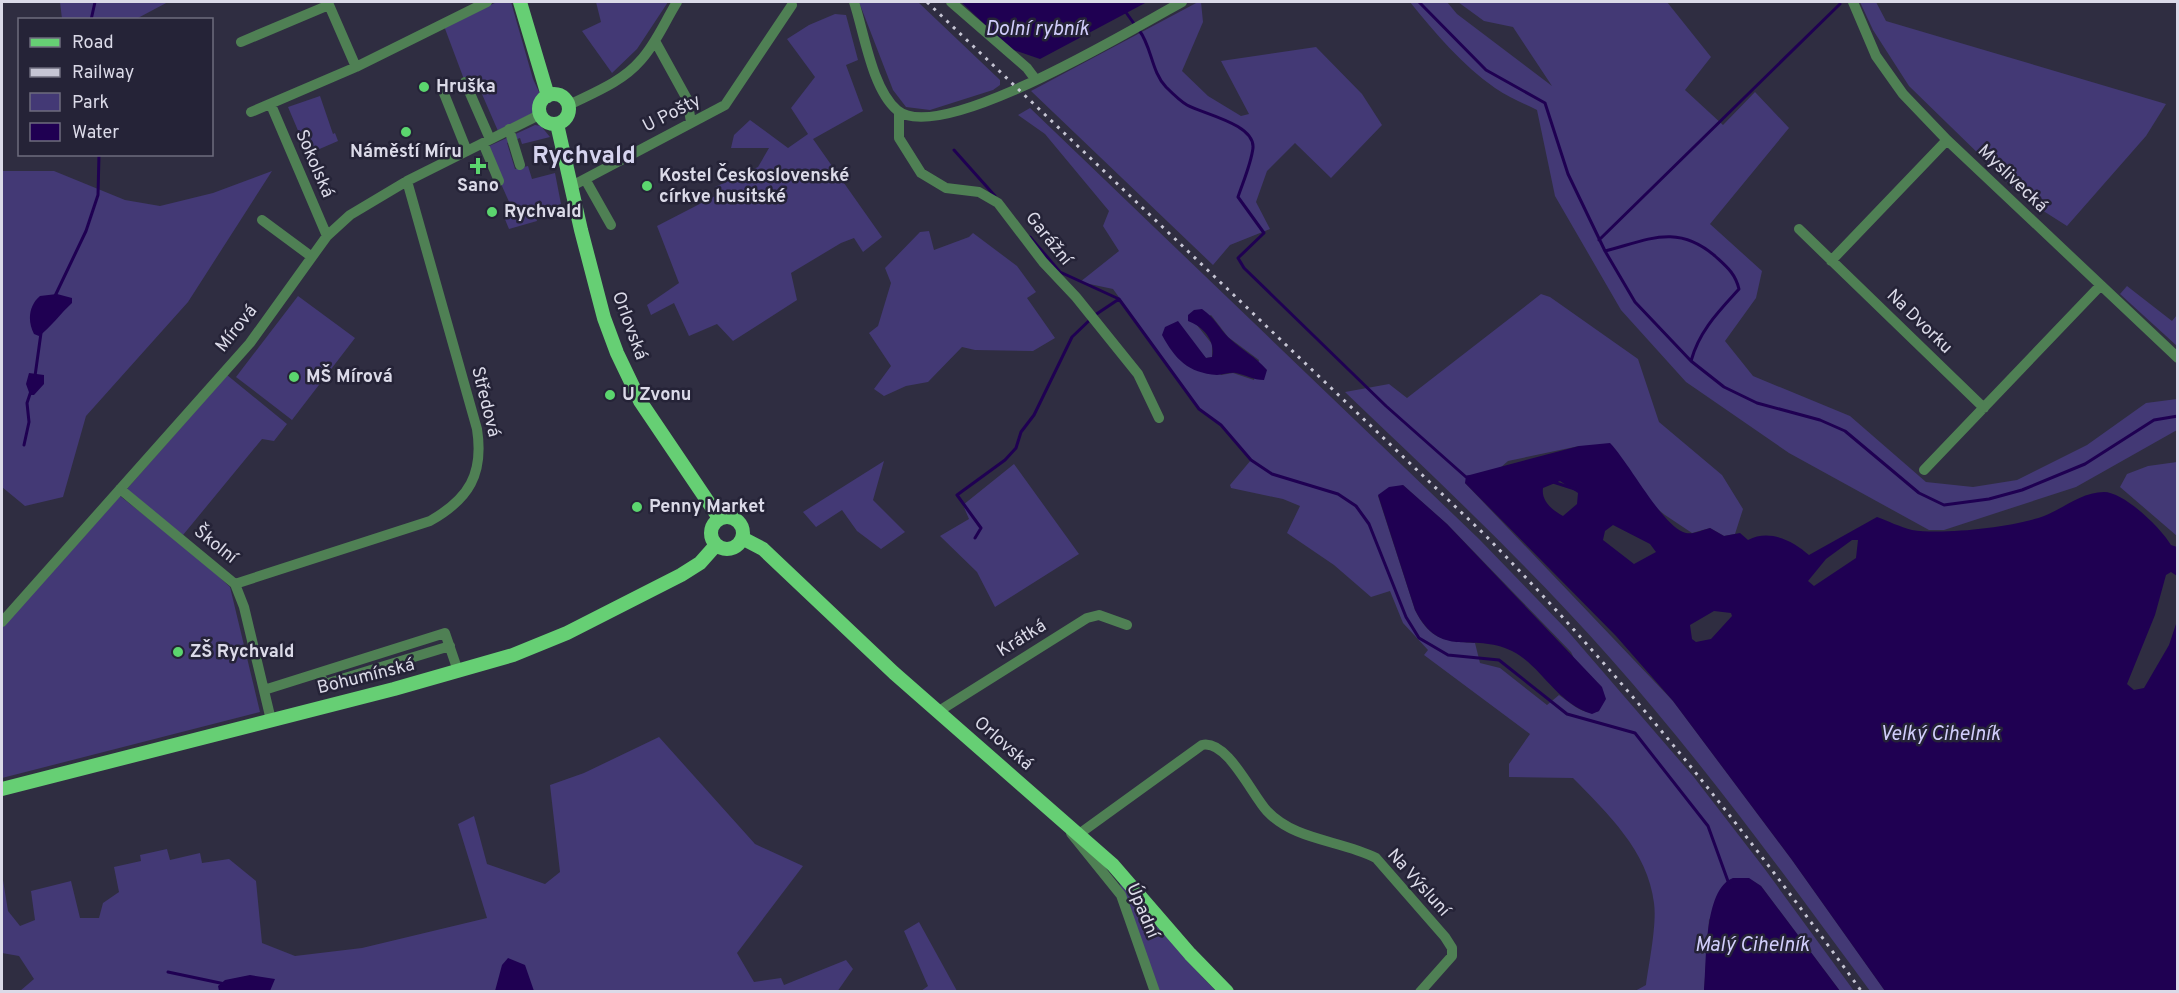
<svg xmlns="http://www.w3.org/2000/svg" width="2179" height="993" font-family="Overpass,sans-serif">
<rect width="100%" height="100%" fill="#2f2d41"/>
<path fill="#433975" fill-rule="evenodd" d="M60,2H168L136,19H62Z
M497,2H511L533,79L540,94L535,104V112L498,131L475,78L465,82L444,26Z
M596,2H668L637,49L612,73L582,31L601,22Z
M859,2H918L1000,80V85L993,90L930,110L906,107L893,90Z
M1198,2H1201L1203,22L1182,71L1208,96L1241,116L1249,114L1221,61L1316,47L1362,94L1382,125L1331,178L1295,143L1267,171L1256,202L1270,229L1230,245L1213,265L1031,91Z
M1410,2H1447L1457,14L1552,86L1513,27L1484,21L1458,2H1667L1711,57L1685,90L1723,125L1755,92L1789,128L1710,224L1762,271L1756,298L1725,341L1753,376L1850,416L1926,482L1973,487L2017,480L2087,445L2146,403L2177,399V430L2076,487L1944,530H1929L1789,453L1686,382L1621,310L1555,196L1537,110C1523,103 1508,97 1495,88C1462,65 1435,33 1410,2Z
M1860,2H1876L1886,21L2166,104L2146,136L2067,226L2026,200L1909,86L1873,30Z
M835,14L846,15L858,60L846,65L863,111L813,139L882,237L863,252L854,238L841,243L791,273L797,300L733,341L717,324L689,336L674,303L651,315L647,305L679,283L657,226L719,194L715,187L758,167L769,148H731L734,135L750,120L788,148L808,134L791,108L815,77L787,39L809,25Z
M320,96L333,134L335,133L338,141L308,154L288,107Z
M1030,108L1479,539L1566,629L1693,776L1764,868L1854,991H1840L1761,886L1748,878H1733L1709,920L1704,991H1635L1646,985C1649,963 1657,924 1654,903C1648,851 1607,813 1573,778L1509,777V764L1530,734L1424,655L1428,650L1403,623L1390,591L1371,597L1334,565L1287,533L1300,506L1283,499L1231,488L1230,485L1251,460L1222,427L1199,408L1113,289L1080,282L1119,251L1103,226L1109,211L1045,134L1018,115ZM1211,315L1228,337L1259,360L1254,380L1233,373L1221,375L1173,323L1206,358L1212,357V344L1196,324ZM1403,485L1447,524L1571,652L1599,711C1584,717 1571,703 1559,695L1547,705L1500,668L1480,663L1475,643C1444,641 1430,640 1415,610L1378,496Z
M535,125L541,126L550,137L522,144L520,138L507,143L515,169L528,166L532,179L555,173L561,204L535,211L537,221L509,229L504,217L514,213L485,148Z
M2,171H54L125,200L160,206L213,193L272,171L188,302L86,416L63,497L25,506L2,487Z
M929,231L934,250L969,237L973,233L1017,266L1036,292L1027,298L1055,338L1033,351L975,350L962,347L928,382L906,386L884,396L874,389L891,366L869,333L878,326L891,283L885,268L920,232Z
M2127,286L2172,321L2177,315V346L2120,294Z
M1541,294L1550,297L1638,359L1659,422L1722,475L1743,509L1735,534L1724,536L1710,528L1692,533L1665,515L1579,446L1508,461L1500,468L1465,483L1673,701L1792,860L1885,991H1870C1787,878 1704,764 1611,659C1528,565 1436,479 1345,392L1389,384L1407,398Z
M298,296L355,338L292,420L236,377Z
M227,375L287,424L274,441L262,439L183,535L126,490Z
M884,461L873,500L905,532L881,549L857,531L842,510L816,527L803,512Z
M2177,462H2178L2177,536L2120,487L2127,474L2148,466Z
M1014,464L1079,554L995,607L977,572L940,536L969,519L963,505Z
M120,496L200,559L230,587L260,712L2,778V627Z
M659,737L755,844L803,866L737,953L754,982L781,978L784,985L846,960L853,969L837,992L20,991L34,979L19,956L2,953V874L8,911L20,926L35,920L31,891L71,881L80,918H99L103,903L119,892L114,867L141,861L140,855L167,849L170,860L200,853L202,863L229,859L256,881L262,943L295,956L362,948L487,918L458,824L474,816L487,864L545,884L560,872L550,785L584,773Z
M1118,879C1151,916 1181,956 1216,991H1159Z
M919,922L957,991H921L928,986L904,931Z"/>
<path fill="#1f0052" fill-rule="evenodd" d="M961,2H1147L1040,59L1011,49Z
M57,294L72,298V303C61,313 51,327 39,336L34,334C27,321 29,305 40,296Z
M1202,309C1214,317 1219,328 1229,338C1242,350 1256,357 1267,370L1264,380C1253,380 1246,375 1236,373C1230,372 1223,375 1217,375C1188,373 1175,359 1162,335L1165,327L1178,321L1206,358L1212,357C1216,340 1202,326 1188,321V315L1194,310Z
M29,373L44,375V384L34,395H30L26,384Z
M1610,443C1630,464 1660,522 1683,532C1691,536 1702,530 1710,528L1724,536L1740,533L1748,540C1769,529 1792,540 1809,555L1877,517C1888,521 1900,527 1912,530C1943,535 2015,527 2044,516C2064,508 2082,492 2104,492C2124,492 2161,528 2171,545L2177,547V576L2171,572L2166,575L2155,615L2127,684L2134,690L2144,688L2169,645L2177,621V991H1885L1792,860L1673,701L1616,636L1465,483L1466,476L1579,446ZM1560,481L1578,493L1577,504L1563,516C1552,510 1541,501 1543,488ZM1613,525L1650,544L1656,552L1634,564L1603,540L1605,531ZM1852,540H1858L1856,558L1814,586L1808,581L1826,559ZM1714,611L1731,613L1732,616L1711,639L1696,642L1692,639L1690,625Z
M1403,485L1447,524L1602,687L1606,699L1599,711L1592,714C1555,702 1542,666 1512,651C1471,631 1441,661 1415,610L1378,495L1389,487Z
M1733,878H1749L1761,886L1840,991H1704C1707,964 1703,889 1733,878Z
M508,958L525,965L534,991H495L502,965Z
M250,975L275,979L270,991H219L218,986L225,980Z"/>
<g fill="none" stroke-linecap="round" stroke-linejoin="round">
<path stroke="#1f0052" stroke-width="3" d="M1419,2L1486,70L1545,103L1568,174L1605,251C1648,240 1677,223 1715,256C1727,267 1735,273 1739,289C1719,311 1699,331 1691,361L1724,387L1757,403L1820,420L1845,431L1919,493L1944,505L1989,499L2022,490L2085,464L2154,420L2178,416
M1125,11L1135,25
M91,20L95,2
M1139,30C1152,47 1151,71 1166,87C1172,93 1180,101 1187,105C1203,114 1255,124 1253,148C1251,164 1243,182 1238,197L1264,233L1238,258L1244,268L1386,406L1466,477H1469
M954,150L995,196
M1030,237L1060,272L1119,299L1199,409L1221,425L1251,460L1272,474L1338,494L1356,506L1369,524L1406,617L1419,638L1448,655L1499,660L1567,714L1635,733L1708,826L1729,884
M1599,240L1840,4
M1605,251L1635,302L1691,361
M55,296L86,231L98,195L99,154
M35,376L41,333
M24,445L29,422L27,403L31,391
M1553,482L1575,489
M975,538L981,528L957,495L1005,460L1016,448L1021,432L1034,415L1072,337L1095,315L1119,299
M168,972L225,984"/>
<path stroke="#4f8054" stroke-width="10" d="M854,2C864,32 872,89 897,110C940,147 1135,27 1182,2
M951,2L1027,68L1036,80
M1853,2L1876,56L1903,94L1947,140L2178,358
M655,41L687,99L691,122
M241,42L329,5L356,67
M465,82L490,139
M443,91L467,151
M271,105L327,236
M569,105C593,93 622,82 640,61C656,44 665,21 677,2
M251,112L356,67L487,2
M899,113V138L921,173L946,188L979,192L998,203L1043,262L1076,297L1138,374L1159,418
M509,129L520,165
M483,143L499,181
M585,179L611,225
M570,187L725,105L792,5
M262,220L312,257
M1799,229L1984,408
M1831,261L1947,140
M1924,470L2100,286
M120,489L235,584L244,607L271,720
M235,584L430,521C469,499 484,474 477,429L407,181
M2,622L250,343L327,236L350,215L407,181L541,114
M318,673L325,684L450,646
M264,690L445,633L458,671
M939,711L1087,618L1099,615L1127,625
M1071,833L1121,895L1155,992
M1079,834L1202,745C1227,739 1252,795 1267,811C1295,841 1341,840 1376,858L1445,937L1452,948V956L1420,992"/>
<path stroke="#66cf74" stroke-width="14" d="M520,2L548,96
M539 109a15 15 0 1 1 30 0a15 15 0 1 1-30 0Z
M557,124L581,230L604,318L617,353L640,401L719,518
M711 533a16 16 0 1 1 32 0a16 16 0 1 1-32 0Z
M742,538L763,549L894,673L1113,865L1190,954L1227,992
M2,789L394,689L513,655L567,633L681,575L700,563L716,545"/>
<path stroke="#c6c5d4" stroke-width="3" stroke-dasharray="3 6" stroke-linecap="butt" d="M927,2L1484,534C1626,679 1743,827 1862,992"/>
</g>
<g fill="#5bd56e" stroke="#252337" stroke-width="2">
<circle cx="424" cy="87" r="6"/>
<circle cx="406" cy="132" r="6"/>
<path d="M475 157h6v6h6v6h-6v6h-6v-6h-6v-6h6z"/>
<circle cx="647" cy="186" r="6"/>
<circle cx="492" cy="212" r="6"/>
<circle cx="294" cy="377" r="6"/>
<circle cx="610" cy="395" r="6"/>
<circle cx="637" cy="507" r="6"/>
<circle cx="178" cy="652" r="6"/>
</g>
<g text-anchor="middle" dominant-baseline="central" stroke-width="5" stroke-linejoin="round" paint-order="stroke">
<g font-size="18" font-weight="bold" fill="#dbdae8" stroke="#252337" text-anchor="start">
<text x="436" y="87">Hruška</text>
<text x="406" y="152" text-anchor="middle">Náměstí Míru</text>
<text x="659" y="176">Kostel Československé<tspan x="659" dy="21">církve husitské</tspan></text>
<text x="478" y="186" text-anchor="middle">Sano</text>
<text x="504" y="212">Rychvald</text>
<text x="306" y="377">MŠ Mírová</text>
<text x="622" y="395">U Zvonu</text>
<text x="649" y="507">Penny Market</text>
<text x="190" y="652">ZŠ Rychvald</text>
</g>
<g font-size="18" fill="#dbdae8" stroke="#252337">
<text transform="translate(672 114) rotate(-27)">U Pošty</text>
<text transform="translate(314 164) rotate(67)">Sokolská</text>
<text transform="translate(2012 179) rotate(44)">Myslivecká</text>
<text transform="translate(1048 239) rotate(51)">Garážní</text>
<text transform="translate(1919 322) rotate(44)">Na Dvorku</text>
<text transform="translate(629 326) rotate(70)">Orlovská</text>
<text transform="translate(237 329) rotate(-51)">Mírová</text>
<text transform="translate(485 402) rotate(76)">Středová</text>
<text transform="translate(215 545) rotate(39)">Školní</text>
<text transform="translate(1022 639) rotate(-32)">Krátká</text>
<text transform="translate(366 677) rotate(-14)">Bohumínská</text>
<text transform="translate(1003 744) rotate(41)">Orlovská</text>
<text transform="translate(1418 883) rotate(48)">Na Výsluní</text>
<text transform="translate(1142 911) rotate(67)">Úpadní</text>
</g>
<g font-size="20" font-style="italic" fill="#d1cdfb" stroke="#252337">
<text x="1037" y="30">Dolní rybník</text>
<text x="1940" y="735">Velký Cihelník</text>
<text x="1752" y="946">Malý Cihelník</text>
</g>
<g font-size="24" font-weight="bold" fill="#d6d4ef" stroke="#252337">
<text x="584" y="157">Rychvald</text>
</g>
</g>
<rect width="2179" height="993" fill="none" stroke="#dbdae8" stroke-width="6"/>
<rect x="18" y="18" width="195" height="138" fill="#252337" stroke="#6e6c7e" stroke-width="1.5"/>
<rect x="30" y="38" width="30" height="9" fill="#66cf74" stroke="#6e6c7e" stroke-width="1.5"/>
<text x="72" y="48" font-size="18" fill="#dbdae8">Road</text>
<rect x="30" y="68" width="30" height="9" fill="#c6c5d4" stroke="#6e6c7e" stroke-width="1.5"/>
<text x="72" y="78" font-size="18" fill="#dbdae8">Railway</text>
<rect x="30" y="93" width="30" height="18" fill="#433975" stroke="#6e6c7e" stroke-width="1.5"/>
<text x="72" y="108" font-size="18" fill="#dbdae8">Park</text>
<rect x="30" y="123" width="30" height="18" fill="#1f0052" stroke="#6e6c7e" stroke-width="1.5"/>
<text x="72" y="138" font-size="18" fill="#dbdae8">Water</text>
</svg>
